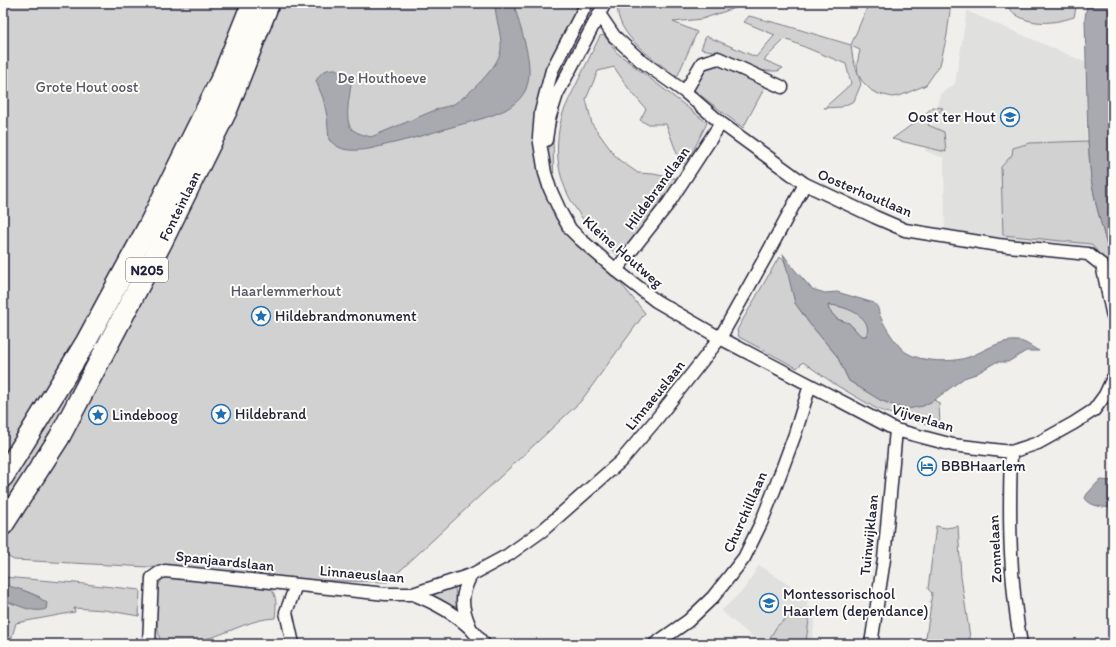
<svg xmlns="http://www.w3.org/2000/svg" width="1116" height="647" font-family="Itim,sans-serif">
<rect width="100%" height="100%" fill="#f0efec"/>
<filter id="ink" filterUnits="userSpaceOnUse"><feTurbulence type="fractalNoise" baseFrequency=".025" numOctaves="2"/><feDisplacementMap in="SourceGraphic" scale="8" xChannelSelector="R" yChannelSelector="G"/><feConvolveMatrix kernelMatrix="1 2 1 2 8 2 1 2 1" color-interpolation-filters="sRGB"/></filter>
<g filter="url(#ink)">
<path fill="#e0e0df" d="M967,11L1087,63L1086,141L1089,182L1106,246L1004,240L945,229L944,158L925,151L940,94L955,84Z
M759,565L808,598L807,607L817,609L811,644H761L721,611L744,589Z"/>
<path fill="#d2d1d1" stroke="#7a7a86" d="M3,3H597L567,79L553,134L554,202L645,313L581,401L388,582L298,580L207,570L14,560L3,554Z
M618,3H750L702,19L673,22L697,32L677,77C656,60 613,35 618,3Z
M869,3H951L947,35L940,65L926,85L902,95L893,97L879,94L872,91L862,81L858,74L857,64L860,50L851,46L853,59L861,84L854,101L841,107L824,108L851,84L846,64L785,39L764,60L783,68L778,71H763L719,52L701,49L706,36L756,57L775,35L744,22L749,16L784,25L851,45Z
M1005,3H1077L1074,17C1050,25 1020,27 1005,3Z
M604,35L616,52L696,114L707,123L686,165L679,159L666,124H647L640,120L646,109L629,89L614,67L598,71L586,99L592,124L613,153L619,160L638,173L653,174L679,179C663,207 640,232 617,255C573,216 545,173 563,113C567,103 572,93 577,83C585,67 592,52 600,36Z
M701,58L714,61L766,85L743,128L686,84L697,59Z
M933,107L943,108L928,125L944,132L946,152L892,139L917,121Z
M1088,141L1091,179L1096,204L1113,269V302C1108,281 1106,259 1091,244L1003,235L1001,167L1012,155L1013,148L1030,143Z
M779,257L784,260L787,267L795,303L809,323L837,356L849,381L880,400L895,406H923L934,400L939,403L940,427L904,418L877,409L836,385L803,362L797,368L739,337L737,330Z
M828,305C842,305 876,315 866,336H861L849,323L837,319L829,310Z
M936,526L946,528L958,526L961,577L971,644H925L931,604L930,601H931L932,593L928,589Z
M3,577L75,583L140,590L139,616L104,610L74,608L75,612L16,623L11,640L3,644V600L14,604L40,597L28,592L3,585Z
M169,577L270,588C278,596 276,608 275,618C253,619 234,630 213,637C194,642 180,644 161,644C157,631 152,592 161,581C163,578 166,578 169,577Z
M451,587L455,588L457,606L453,607L434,598L432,595L434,592Z
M797,610L810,613L806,641H768L777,626Z"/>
<path fill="#a9a9b0" stroke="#737381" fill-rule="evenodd" d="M495,3H514C519,28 536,64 526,89C522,98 514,105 505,110C490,117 474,121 459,125C437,131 416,138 394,143C383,145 370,150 359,150C345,151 339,149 329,140L327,116L323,98L316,81C321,71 326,69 336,69L344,75L351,84C350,96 343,122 353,130C358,134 365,135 371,137L440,108C444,107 449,106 452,105C467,97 500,66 501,49C502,34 495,18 495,3Z
M1087,3H1113V269L1096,204L1091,179L1088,141L1085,19Z
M783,254L794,269L812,289L825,293L837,292L874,303C878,307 878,308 879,313C882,323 898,348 907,353C921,362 953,363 969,357C985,351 1000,339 1018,341C1025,341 1033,348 1039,351H1026L1008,362H996L976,374L964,378L934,400L923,406L908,409L895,406L880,400L849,381L837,356L809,323L795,303ZM828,305C842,305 875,316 866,336H861L849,323L837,319L829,310Z
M255 316a6 6 0 1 1 12 0a6 6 0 1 1-12 0Z
M1100,480L1113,481V508C1104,507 1090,507 1085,498L1087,494Z
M3,585C19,588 34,593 47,603L46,609C32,614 17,604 3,600Z"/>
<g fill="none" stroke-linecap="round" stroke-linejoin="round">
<defs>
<path id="street" d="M587,3L552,70L545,96L541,112L539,137L545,173L550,189L561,213L570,229L580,239L616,270L656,301L720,338L896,430L953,445L1011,452L1038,443L1074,423L1094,410L1105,395L1113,378
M599,14L614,36L640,60L685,92L721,123L805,184L875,217L905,230L998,245L1088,254L1102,265L1113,317
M685,92L702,63L718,58L782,87
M546,140L549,119L557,94L605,3
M616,270L668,204L721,123
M1011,452C1009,517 1009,579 1021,644
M413,594C433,602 453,612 470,628C475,633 479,639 484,644
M470,627C461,606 460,596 471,575
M149,644L152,578L159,573L165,571L386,594H413L471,575L508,555L543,530L621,461L655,421L720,338L766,256L805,184
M293,644L286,612L296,585
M655,644L688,621L713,597L744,558L761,523L775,488L795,434L810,385
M871,644L884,559L896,430"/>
<g id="primary">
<path d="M3,477L86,342L148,227L223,75L252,3"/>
<path id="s1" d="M3,525L59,438L162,242L227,110L269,3"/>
</g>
</defs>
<use href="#street" stroke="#22223b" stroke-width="15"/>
<use href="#primary" stroke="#22223b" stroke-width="23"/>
<use href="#street" stroke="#fdfcf7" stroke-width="12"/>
<use href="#primary" stroke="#fdfcf7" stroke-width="20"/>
</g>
</g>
<defs>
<symbol id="university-ring" viewBox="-11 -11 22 22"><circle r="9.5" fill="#fdfcf7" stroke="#1f6fb2" stroke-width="1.5"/><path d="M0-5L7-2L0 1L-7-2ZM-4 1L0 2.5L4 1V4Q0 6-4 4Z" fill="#1f6fb2"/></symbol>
<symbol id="sight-ring" viewBox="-11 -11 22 22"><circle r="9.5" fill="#fdfcf7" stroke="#1f6fb2" stroke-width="1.5"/><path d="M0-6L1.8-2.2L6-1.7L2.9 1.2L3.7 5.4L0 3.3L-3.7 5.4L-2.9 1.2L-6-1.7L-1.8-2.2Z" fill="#1f6fb2"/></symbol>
<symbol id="hotel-ring" viewBox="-11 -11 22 22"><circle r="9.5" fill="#fdfcf7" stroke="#1f6fb2" stroke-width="1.5"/><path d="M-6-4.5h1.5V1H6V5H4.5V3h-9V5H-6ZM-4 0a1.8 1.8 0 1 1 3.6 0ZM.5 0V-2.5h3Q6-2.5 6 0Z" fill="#1f6fb2"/></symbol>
<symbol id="school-ring" viewBox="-11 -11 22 22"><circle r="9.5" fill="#fdfcf7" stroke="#1f6fb2" stroke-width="1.5"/><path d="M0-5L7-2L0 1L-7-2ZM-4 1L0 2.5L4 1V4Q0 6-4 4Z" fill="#1f6fb2"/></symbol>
</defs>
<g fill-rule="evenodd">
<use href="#university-ring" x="999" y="106" width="22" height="22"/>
<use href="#sight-ring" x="250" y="305" width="22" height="22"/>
<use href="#sight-ring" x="210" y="403" width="22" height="22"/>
<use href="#sight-ring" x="87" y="404" width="22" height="22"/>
<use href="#hotel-ring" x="916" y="455" width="22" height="22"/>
<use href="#school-ring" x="758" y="592" width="22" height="22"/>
</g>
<g text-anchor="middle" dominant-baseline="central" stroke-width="4" stroke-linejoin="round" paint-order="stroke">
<rect fill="#fdfcf7" stroke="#646373" stroke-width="1" x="126" y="258" width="42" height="24" rx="3"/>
<g font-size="14" font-weight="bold" fill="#22223b">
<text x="147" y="270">N205</text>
</g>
<g font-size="15" fill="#575768" stroke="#fdfcf7">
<text x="382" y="78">De Houthoeve</text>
<text x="87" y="87">Grote Hout oost</text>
<text x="286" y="291">Haarlemmerhout</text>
</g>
<g font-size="15" fill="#22223b" stroke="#fdfcf7" text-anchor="start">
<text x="996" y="117" text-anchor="end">Oost ter Hout</text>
<text x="275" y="316">Hildebrandmonument</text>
<text x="235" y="414">Hildebrand</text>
<text x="112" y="415">Lindeboog</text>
<text x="941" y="466">BBBHaarlem</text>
<text x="783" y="594">Montessorischool<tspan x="783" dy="17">Haarlem (dependance)</tspan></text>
</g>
<g font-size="15" fill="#22223b" stroke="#fdfcf7">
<text transform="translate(657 188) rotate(-54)">Hildebrandlaan</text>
<text transform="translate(865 193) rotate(23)">Oosterhoutlaan</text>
<text stroke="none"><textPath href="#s1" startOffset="365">Fonteinlaan</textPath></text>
<text transform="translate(623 252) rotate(41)">Kleine Houtweg</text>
<text transform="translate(655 395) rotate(-51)">Linnaeuslaan</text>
<text transform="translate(923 418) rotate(17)">Vijverlaan</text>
<text transform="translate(745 512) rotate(-66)">Churchilllaan</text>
<text transform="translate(869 535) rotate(-84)">Tuinwijklaan</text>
<text transform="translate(995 549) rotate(-93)">Zonnelaan</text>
<text transform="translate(225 561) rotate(6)">Spanjaardslaan</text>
<text transform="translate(362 574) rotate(5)">Linnaeuslaan</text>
</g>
</g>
<rect width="1116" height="647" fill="none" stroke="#fdfcf7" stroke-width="16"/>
<rect x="8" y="8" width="1100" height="631" fill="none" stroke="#22223b" stroke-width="1.5" filter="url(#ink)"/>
</svg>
